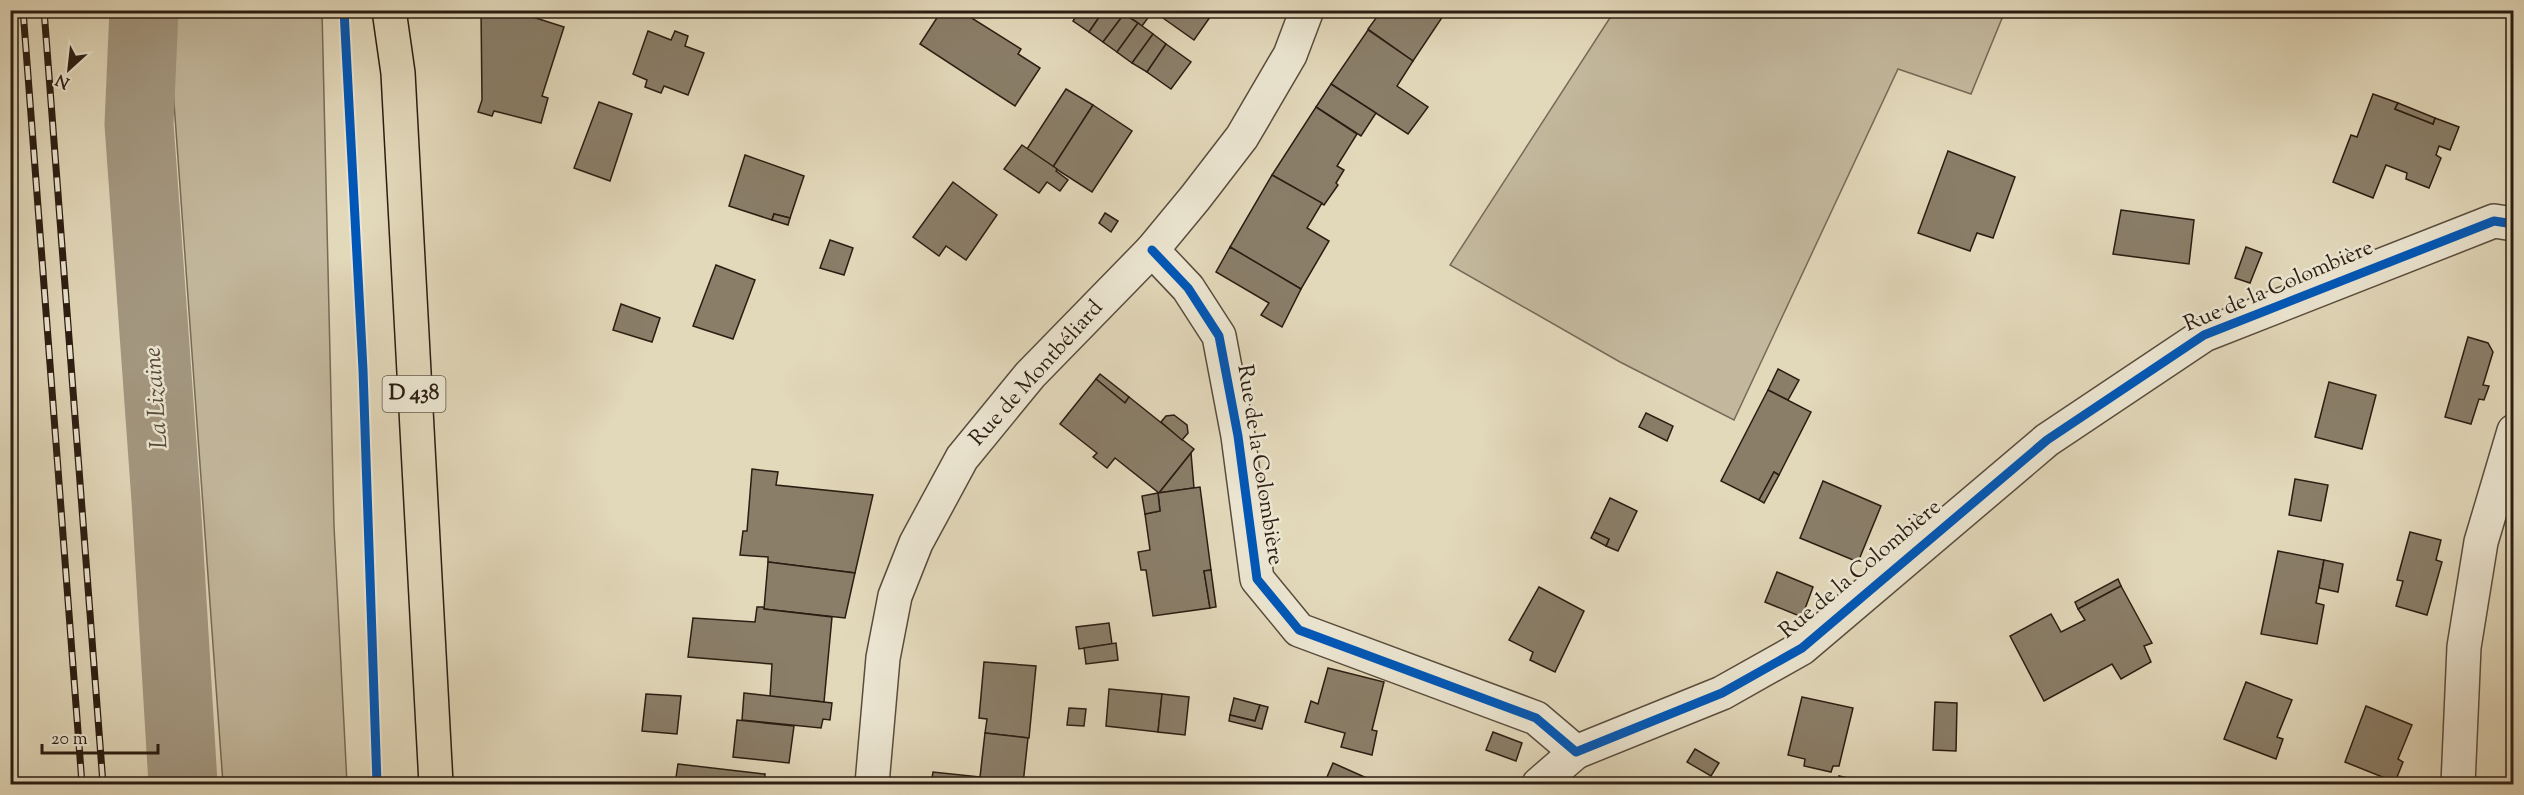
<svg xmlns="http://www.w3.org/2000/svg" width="2524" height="795" font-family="'Sorts Mill Goudy',serif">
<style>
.green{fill:#c3b89d;stroke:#776a58;stroke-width:1.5}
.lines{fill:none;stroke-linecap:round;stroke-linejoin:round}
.river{stroke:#a49881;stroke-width:69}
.building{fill:#8a7e69;stroke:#2b1d12;stroke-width:1.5}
.minor-casing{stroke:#594c3c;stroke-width:36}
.tertiary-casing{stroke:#594c3c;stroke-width:36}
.primary-casing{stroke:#2b1d12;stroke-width:36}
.minor{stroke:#ece6d2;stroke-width:33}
.tertiary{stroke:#ece6d2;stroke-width:33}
.primary{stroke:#e2d8ba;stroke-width:33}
.rail-casing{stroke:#2b1d12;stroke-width:7}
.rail{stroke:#ece6d2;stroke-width:4.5;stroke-dasharray:14;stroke-linecap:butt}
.cycleway-casing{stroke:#ece6d2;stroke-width:13}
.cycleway{stroke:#0057b8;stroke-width:9}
.labels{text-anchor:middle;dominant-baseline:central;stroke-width:5;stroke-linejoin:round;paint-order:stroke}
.shield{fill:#ece6d2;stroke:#65594c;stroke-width:1.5}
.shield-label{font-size:21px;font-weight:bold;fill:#2b1d12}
.street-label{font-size:22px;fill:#2b1d12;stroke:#ece6d2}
.water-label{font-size:24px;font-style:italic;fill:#554839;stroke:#ece6d2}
</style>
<rect width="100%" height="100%" fill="#e2d8ba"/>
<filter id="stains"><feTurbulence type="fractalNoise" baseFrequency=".00333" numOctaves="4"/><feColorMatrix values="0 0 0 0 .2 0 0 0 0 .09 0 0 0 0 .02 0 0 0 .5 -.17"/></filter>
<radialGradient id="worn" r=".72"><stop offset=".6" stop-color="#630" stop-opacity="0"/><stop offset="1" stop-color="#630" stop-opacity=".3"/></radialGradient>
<g class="green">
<path d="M1615,10L2005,11L1971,94L1898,69L1734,420L1620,362L1450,265Z"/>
<path d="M177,11H322L334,526L347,784H223L170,47Z"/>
</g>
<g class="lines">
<path class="river" d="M144,10L139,124L166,500L183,784"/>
</g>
<g class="building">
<path d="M481,10H511L564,27L542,96L548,98L541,123L494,111L492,116L478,112L482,100Z"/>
<path d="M942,10H959L1021,49L1018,54L1040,68L1015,106L920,44Z"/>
<path d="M1080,10H1104L1089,32L1073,21Z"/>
<path d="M1104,10H1120L1124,14L1103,42L1089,32Z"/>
<path d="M1120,10H1215L1194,40L1153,11L1142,26Z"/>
<path d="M1382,10H1447L1413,61L1368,29Z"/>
<path d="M1124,14L1138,23L1117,52L1103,42Z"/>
<path d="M1138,23L1153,34L1132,63L1117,52Z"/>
<path d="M1368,30L1413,61L1397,86L1428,107L1408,134L1331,84Z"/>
<path d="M648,31L671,40L675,31L688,36L685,46L704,53L688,95L664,86L661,93L645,87L647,80L633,74Z"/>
<path d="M1153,34L1166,44L1147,72L1132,63Z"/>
<path d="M1166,44L1191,62L1171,89L1147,72Z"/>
<path d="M1331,84L1376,113L1361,136L1316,107Z"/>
<path d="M1066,89L1093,105L1053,167L1027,149Z"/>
<path d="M2373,94L2398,103L2395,109L2433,124L2435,118L2459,127L2450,150L2439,146L2436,155L2441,158L2429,188L2406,179L2407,173L2386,165L2373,198L2333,182L2351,135L2357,137Z"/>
<path d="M599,102L632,114L610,181L574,168Z"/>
<path d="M2398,103L2435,118L2433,124L2395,109Z"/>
<path d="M1093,105L1132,131L1092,192L1053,167Z"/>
<path d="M1316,107L1357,134L1337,166L1344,170L1336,183L1338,185L1324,205L1272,175Z"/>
<path d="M1022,145L1057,169L1056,171L1068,180L1060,191L1047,182L1039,193L1004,169Z"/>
<path d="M1948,151L2015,177L1993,238L1977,233L1970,251L1918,233Z"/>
<path d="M745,155L804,176L790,218L774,214L772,220L729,206Z"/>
<path d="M1272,175L1322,203L1307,228L1329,241L1301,289L1230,247Z"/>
<path d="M953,182L997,215L966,260L946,246L939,256L913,237Z"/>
<path d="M2121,210L2194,220L2189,264L2113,254Z"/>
<path d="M1105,213L1118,221L1111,232L1099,223Z"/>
<path d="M774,214L790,218L788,225L772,220Z"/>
<path d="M830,240L853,248L844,275L820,268Z"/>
<path d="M1230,247L1301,289L1282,327L1261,315L1269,303L1216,272Z"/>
<path d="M2246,247L2262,253L2250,283L2235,278Z"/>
<path d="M716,265L755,280L733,339L693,326Z"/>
<path d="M621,304L660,318L652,342L613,330Z"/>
<path d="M2468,337L2488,343L2493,352L2483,385L2489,386L2484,400L2479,399L2471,424L2445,417Z"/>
<path d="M1778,369L1799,380L1788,400L1768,390Z"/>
<path d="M1100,374L1129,397L1125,403L1096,379Z"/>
<path d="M1096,379L1125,403L1129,397L1194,449L1159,493L1115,458L1107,468L1093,457L1097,453L1060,424Z"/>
<path d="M2329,382L2376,395L2362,449L2315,437Z"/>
<path d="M1768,390L1811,412L1779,475L1774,472L1759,500L1721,481Z"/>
<path d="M1646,413L1673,426L1667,441L1639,427Z"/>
<path d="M1174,415L1187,425L1188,433L1182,440L1161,422L1166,416Z"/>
<path d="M1191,453L1194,488L1159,493Z"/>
<path d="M752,469L778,472L776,485L873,495L855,573L768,562V557L740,555L743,531H747Z"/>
<path d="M1774,472L1779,475L1764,503L1759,500Z"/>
<path d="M2295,479L2328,485L2321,521L2289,515Z"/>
<path d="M1823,481L1881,506L1858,562L1800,538Z"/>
<path d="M1200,487L1211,570L1204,571L1210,608L1153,616L1146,570H1141L1138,552L1150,550L1145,514L1160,511L1158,493Z"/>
<path d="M1158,493L1160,511L1145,514L1142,496Z"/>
<path d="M1610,498L1637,511L1618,551L1606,546L1609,539L1594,532Z"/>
<path d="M1594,532L1609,539L1606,546L1591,538Z"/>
<path d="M2410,532L2441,540L2436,560L2442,562L2427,615L2396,606L2403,581L2397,580Z"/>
<path d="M2278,551L2324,560L2316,603L2324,605L2317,644L2261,634Z"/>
<path d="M2324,560L2343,564L2338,592L2319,588Z"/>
<path d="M768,562L855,573L845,618L764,609Z"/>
<path d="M1211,570L1216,607L1210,608L1204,571Z"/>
<path d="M1777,572L1813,587L1802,617L1765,602Z"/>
<path d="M2118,579L2121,586L2078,609L2075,602Z"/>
<path d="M2121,586L2152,643L2144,646L2151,662L2121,679L2112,664L2044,701L2010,636L2051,614L2061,632L2085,620L2078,609Z"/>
<path d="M1539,587L1584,611L1555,672L1530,660L1533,652L1509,640Z"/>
<path d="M757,607H763L764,609L832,617L824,702L770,697L772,664L688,657L693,618L755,622Z"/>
<path d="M1109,623L1112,644L1079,649L1076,627Z"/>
<path d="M1116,643L1118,660L1086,664L1084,648Z"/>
<path d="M984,662L1036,666L1029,738L985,733L987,719L979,718Z"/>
<path d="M1328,668L1384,682L1372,730L1377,731L1372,755L1341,747L1345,733L1305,722L1311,701L1318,704Z"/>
<path d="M2246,682L2292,700L2277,737L2283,739L2276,759L2224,739Z"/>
<path d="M1109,689L1162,694L1158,732L1106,726Z"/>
<path d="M744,693L832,703L830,720L823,719L821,728L742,720Z"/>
<path d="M646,694L681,696L677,734L642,731Z"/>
<path d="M1162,694L1189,697L1185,735L1158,732Z"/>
<path d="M1802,697L1853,708L1839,766H1833L1831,772L1804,766L1805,759L1788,755Z"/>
<path d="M1234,698L1260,705L1255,721L1230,715Z"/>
<path d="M1935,702L1957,703L1956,751L1933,750Z"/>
<path d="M1260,705L1268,707L1262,729L1229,721L1230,715L1255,721Z"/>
<path d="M2366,706L2412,725L2398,759L2403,762L2395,782L2345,762Z"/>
<path d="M1069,708L1086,709L1084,726L1067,725Z"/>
<path d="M737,720L794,726L789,763L733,757Z"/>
<path d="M1493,732L1522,743L1516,761L1486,750Z"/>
<path d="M985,733L1028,738L1023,784H931L933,772L980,777Z"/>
<path d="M1695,749L1719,763L1711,776L1687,762Z"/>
<path d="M1333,763L1378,783L1377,784H1324Z"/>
<path d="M678,764L765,774L764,784H675Z"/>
<path d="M1839,776L1863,781V784H1837Z"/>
</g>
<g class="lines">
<defs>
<g id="minor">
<path d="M1152,250L1188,288L1219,336L1238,436L1257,579L1299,630L1536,718L1576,752L1722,693L1802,648L2047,440L2204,335L2494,221L2514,224"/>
<path d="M1539,784L1576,752"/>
<path d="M2458,784L2464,647L2481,542L2514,431"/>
</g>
<path id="tertiary" d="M872,784L883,658L895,596L916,543L962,458L1030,375L1152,250L1195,198L1242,137L1290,55L1307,10"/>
<path id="primary" d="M389,10L398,73L436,784"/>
</defs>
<use href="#minor" class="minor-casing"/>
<use href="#tertiary" class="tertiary-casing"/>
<use href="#primary" class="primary-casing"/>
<use href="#minor" class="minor"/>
<use href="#tertiary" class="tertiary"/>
<use href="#primary" class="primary"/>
<defs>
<g id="rail">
<path d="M23,10L82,784"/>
<path d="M44,10L103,784"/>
</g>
</defs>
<use href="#rail" class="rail-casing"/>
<use href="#rail" class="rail"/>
<defs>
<g id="cycleway">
<path d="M344,10L363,370L377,784"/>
<path d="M1152,250L1188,288L1219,336L1238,436L1257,579L1299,630L1536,718L1576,752L1722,693L1802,648L2047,440L2204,335L2494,221L2514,224"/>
</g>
</defs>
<use href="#cycleway" class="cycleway-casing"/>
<use href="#cycleway" class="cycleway"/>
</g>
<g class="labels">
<rect class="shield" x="382.5" y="376" width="63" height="36" rx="4.5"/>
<g class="shield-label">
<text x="414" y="394">D 438</text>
</g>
<g class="street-label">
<text transform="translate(2279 287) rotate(-23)">Rue de la Colombière</text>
<text transform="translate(1037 374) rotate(-48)">Rue de Montbéliard</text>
<text transform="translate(1259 465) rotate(81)">Rue de la Colombière</text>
<text transform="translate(1861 570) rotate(-40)">Rue de la Colombière</text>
</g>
<g class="water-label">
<text transform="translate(157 398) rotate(-94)">La Lizaine</text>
</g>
</g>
<rect width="2524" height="795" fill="none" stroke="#e2d8ba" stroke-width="36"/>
<rect x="12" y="12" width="2500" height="771" fill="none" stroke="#2b1d12" stroke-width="3"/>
<rect x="18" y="18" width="2488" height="759" fill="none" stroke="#2b1d12" stroke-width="1.5"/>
<g transform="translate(69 69) rotate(207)" stroke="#ece6d2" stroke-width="4.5" paint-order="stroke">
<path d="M0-4.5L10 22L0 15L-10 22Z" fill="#2b1d12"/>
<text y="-9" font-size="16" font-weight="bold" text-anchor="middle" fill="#2b1d12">N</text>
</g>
<path d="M42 744v9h116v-9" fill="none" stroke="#2b1d12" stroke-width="3"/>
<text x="51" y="744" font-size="18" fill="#2b1d12" stroke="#ece6d2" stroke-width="4.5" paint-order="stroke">20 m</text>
<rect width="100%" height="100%" filter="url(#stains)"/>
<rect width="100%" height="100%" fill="url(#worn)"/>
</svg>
